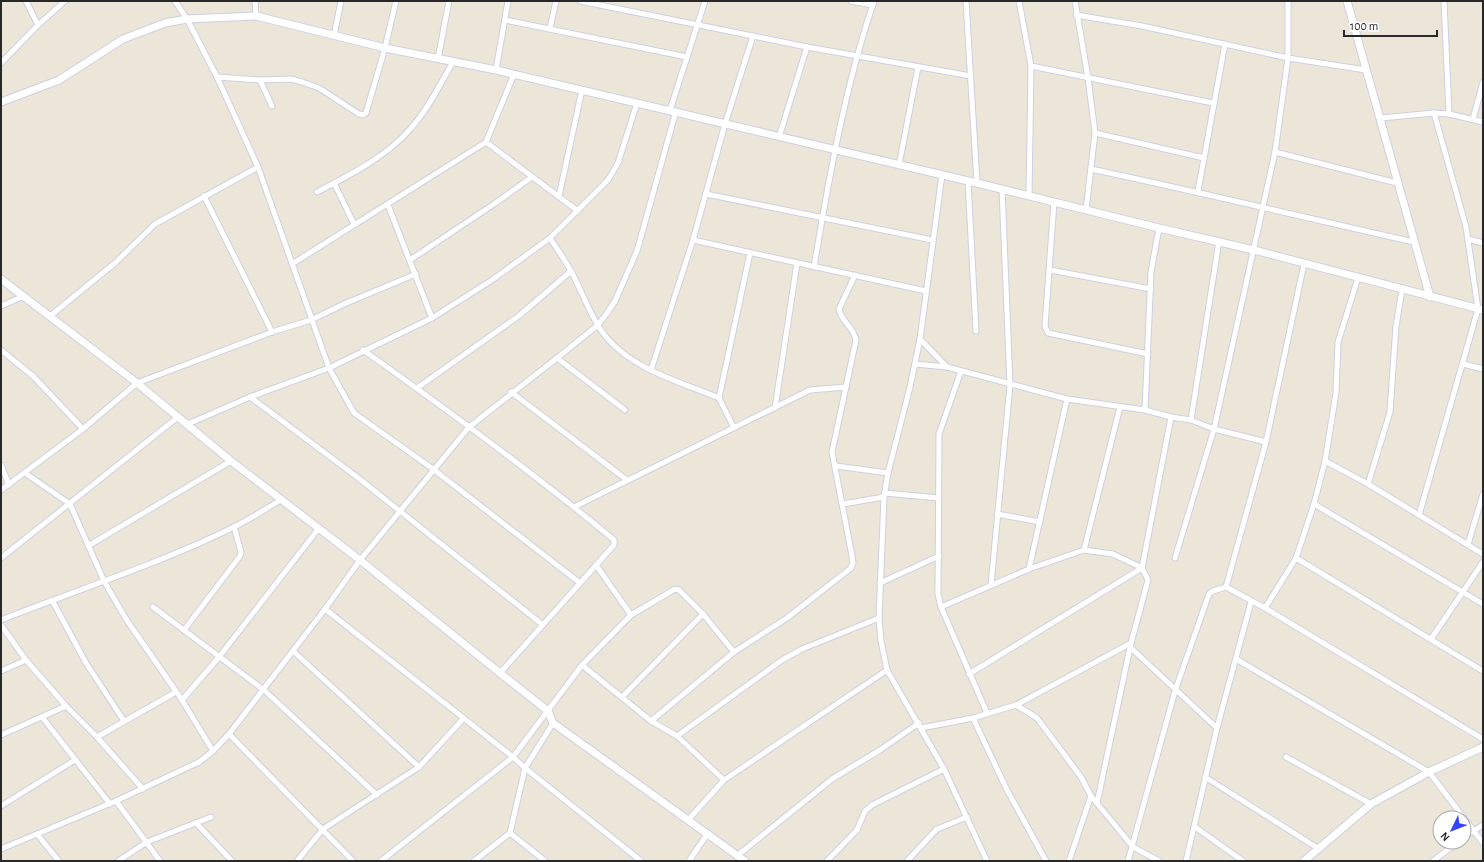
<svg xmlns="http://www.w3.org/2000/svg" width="1484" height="862" font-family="'Alegreya Sans',sans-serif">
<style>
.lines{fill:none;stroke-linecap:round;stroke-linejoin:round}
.street-casing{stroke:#ced0e2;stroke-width:7}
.secondary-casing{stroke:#ced0e2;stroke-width:9}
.street{stroke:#fff;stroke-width:5}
.secondary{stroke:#fff;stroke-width:7}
</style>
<rect width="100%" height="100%" fill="#ece6d9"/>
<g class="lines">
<defs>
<g id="street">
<path d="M26,1L38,25"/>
<path d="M175,1L187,19L217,77L258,167L329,368L354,413L433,469L580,583"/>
<path d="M255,1L256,16"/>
<path d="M580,1L807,47L971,76"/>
<path d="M851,1L873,5"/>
<path d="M966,1L977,183"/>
<path d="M1019,1L1031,66L1029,196"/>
<path d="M1075,1L1088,78L1095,133L1086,210"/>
<path d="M1076,15L1142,26L1288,58L1366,70"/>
<path d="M505,20L687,57"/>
<path d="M550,28L556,1"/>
<path d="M334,36L341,1"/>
<path d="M438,59L449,1"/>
<path d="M1,63L38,25L65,1"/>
<path d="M1031,66L1213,103"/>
<path d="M496,70L508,1"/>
<path d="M217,77L260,80L291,79L302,82L319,88L359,114L363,115L366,113L385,48L396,1"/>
<path d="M260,80L272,106"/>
<path d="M670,110L705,1"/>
<path d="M1449,114L1483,122"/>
<path d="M1381,118L1434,113"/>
<path d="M1473,119L1483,82"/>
<path d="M1095,133L1204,158"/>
<path d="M779,137L807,47"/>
<path d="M486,142L578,211"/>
<path d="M1275,152L1397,183"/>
<path d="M899,165L918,67"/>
<path d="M1091,169C1199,192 1307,218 1414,242"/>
<path d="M942,175L920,339L910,387L888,473L884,497L879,618L881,641L887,670L944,769L987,861"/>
<path d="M968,181L976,331"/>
<path d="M334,183L354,224"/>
<path d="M1198,191L1225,44"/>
<path d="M317,192C350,175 388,156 412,127C429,108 440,84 453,62"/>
<path d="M706,194L932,240"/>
<path d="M204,196L272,332"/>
<path d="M559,196L582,90"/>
<path d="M1054,202L1045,326L1048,333L1148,354"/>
<path d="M388,205L432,318"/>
<path d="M550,238C557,249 565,260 571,271C583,293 591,319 607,338C634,370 681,382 719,398"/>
<path d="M1468,239L1483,243"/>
<path d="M693,240L926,291"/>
<path d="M410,260L494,204L532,177"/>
<path d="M292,264L486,142L514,74"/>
<path d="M814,267C829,177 845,87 874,1"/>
<path d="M1050,270L1151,289"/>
<path d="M1,306L24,296"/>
<path d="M50,316L115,263L155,224L258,167"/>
<path d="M920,339L947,367"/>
<path d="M1,350L33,376L83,429"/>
<path d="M363,350C449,411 534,473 614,540V545L500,673"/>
<path d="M557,358L625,410"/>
<path d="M915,364L947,367L1067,399L1145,410L1171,417L1191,420L1214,429L1266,442"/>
<path d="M1463,364L1483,369"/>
<path d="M651,370L693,240L725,124L753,36"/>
<path d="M961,371L939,434L938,594L941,607L987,713"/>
<path d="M417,388L520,315L571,271"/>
<path d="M511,392L627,480"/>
<path d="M250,397L357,477L543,625"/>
<path d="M775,408L797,263"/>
<path d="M1145,410L1151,272L1159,228"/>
<path d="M1191,420L1219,241"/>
<path d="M188,424L250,397L329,368L432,318L492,280L550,238L608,180L618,163L637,103"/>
<path d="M734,428L719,398L750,253"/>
<path d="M1325,461L1368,484L1483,554"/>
<path d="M1,465L9,485"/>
<path d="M836,466L888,473"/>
<path d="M25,473L70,504L104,581L126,619L182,700L213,751"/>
<path d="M1368,484L1390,412L1396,326L1402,290"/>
<path d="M1,490L83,429L137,383L272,332L311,320L344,304L416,274"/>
<path d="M885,493L939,498"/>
<path d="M843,504L884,497"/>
<path d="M1314,504L1483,604"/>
<path d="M574,507L810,390L846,387"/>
<path d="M997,514L1040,522"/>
<path d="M1419,515L1478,309L1466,227L1434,113L1449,114L1444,1"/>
<path d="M1468,544L1483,494"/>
<path d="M88,546L231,461"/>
<path d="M1084,550L1120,407"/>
<path d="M1,558L178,417"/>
<path d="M1175,558L1214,429L1275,152L1288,58V1"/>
<path d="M1296,558L1483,671"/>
<path d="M596,565L631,615"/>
<path d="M1029,569L1067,399"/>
<path d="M880,583L939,556"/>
<path d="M991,585L1010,385L1002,189"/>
<path d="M1226,587L1266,442L1304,264"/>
<path d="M52,600L86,663L124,721"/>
<path d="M153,607L264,690L377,795"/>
<path d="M941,607L1029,569L1084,550L1113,554L1142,568"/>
<path d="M1265,608L1296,558L1314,504L1325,461L1336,393L1338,342L1358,278"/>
<path d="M325,609L513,757L525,768L641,861"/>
<path d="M1,620C79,589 159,564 234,527C250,519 266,509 282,499"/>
<path d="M1,625L26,660L66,706L97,737L143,789"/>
<path d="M184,630L240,556L241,552L234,527"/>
<path d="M1431,639L1483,562"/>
<path d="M1131,648L1217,728"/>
<path d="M293,651L419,767"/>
<path d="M1236,659L1429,772L1483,843"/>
<path d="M582,665L651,721L677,736L724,780"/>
<path d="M1,671L26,660"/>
<path d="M969,674L1142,568"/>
<path d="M622,697L703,614"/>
<path d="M182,700L219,657L319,528"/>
<path d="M1016,705L1037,718L1081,777L1091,796L1133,847L1159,861"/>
<path d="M42,717L110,804"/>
<path d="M973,718L1006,788L1046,861"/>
<path d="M651,721L734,652L787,618L851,568L853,563L852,556L832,452L856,340C854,328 841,321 839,309L855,275"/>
<path d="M921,728L973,718L1016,705L1131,643"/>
<path d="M229,734L353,861"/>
<path d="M1,735L66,706"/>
<path d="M677,736L782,660L802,649L879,618"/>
<path d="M97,737L176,692"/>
<path d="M1286,757L1371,804"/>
<path d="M1205,777L1319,849"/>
<path d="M116,801L160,861"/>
<path d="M1097,803L1131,643L1148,580L1142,568L1171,417"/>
<path d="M1,806L75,760"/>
<path d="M689,819L724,780L887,670"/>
<path d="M196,823L232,861"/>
<path d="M1195,827L1243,861"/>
<path d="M510,833L545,861"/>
<path d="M37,834L59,861"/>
<path d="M1464,837L1483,825"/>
<path d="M1,849L116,801L199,762L213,751L229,734L325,609L360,560L469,427L557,358L598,325L607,313L615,301L637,251L676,111"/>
<path d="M738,855L832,779L880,750L919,723"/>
<path d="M118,861L147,842L211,817"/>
<path d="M297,861L323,829L419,767L463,719"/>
<path d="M381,861L513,757L582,665L631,615L675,589L679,590L703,614L734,652"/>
<path d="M474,861L510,833L525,768L553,723"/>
<path d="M689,861L708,833"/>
<path d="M827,861L857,830L865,811L872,805L944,769"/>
<path d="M907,861L937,829L967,817"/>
<path d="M1069,861L1091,796"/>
<path d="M1128,861L1175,691L1209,594L1213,591L1226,587L1265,608L1483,739"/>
<path d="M1186,861L1217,728L1251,602"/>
<path d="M1433,861L1458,842"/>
</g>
<g id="secondary">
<path d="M1347,1L1430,297"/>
<path d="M1,102L59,80L123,39L165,23L187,19L256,16L385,48L496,70L977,183L1159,228L1254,250L1483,310"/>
<path d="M1,279L137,383L231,461L360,560L500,673L548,711L553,723L745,861"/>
<path d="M1304,861L1371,804L1429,772L1483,747"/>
</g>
</defs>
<use href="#street" class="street-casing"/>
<use href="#secondary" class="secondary-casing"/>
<use href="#street" class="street"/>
<use href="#secondary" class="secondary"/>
</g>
<rect width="1484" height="862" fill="none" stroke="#282828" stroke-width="4"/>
<g transform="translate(1452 830) rotate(227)"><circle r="19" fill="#ffffff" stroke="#a9a9a9"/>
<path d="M0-3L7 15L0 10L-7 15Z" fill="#3343ff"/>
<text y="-6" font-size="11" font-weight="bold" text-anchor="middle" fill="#282828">N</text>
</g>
<path d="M1344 30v6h93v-6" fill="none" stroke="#282828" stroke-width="2"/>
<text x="1350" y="30" font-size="12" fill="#282828" stroke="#ffffff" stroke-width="3" paint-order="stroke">100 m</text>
</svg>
